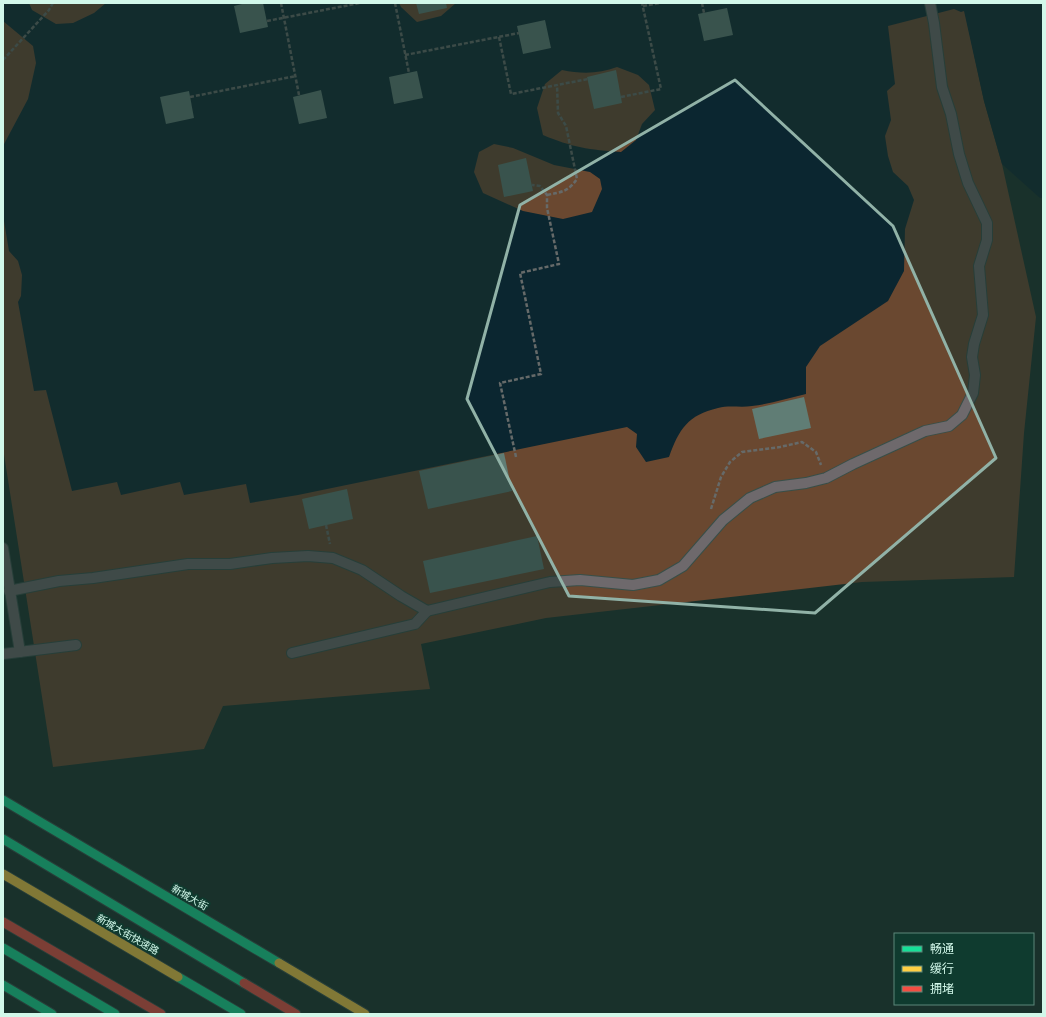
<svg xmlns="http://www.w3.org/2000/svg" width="1046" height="1017" font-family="'Noto Sans','Noto Sans SC',sans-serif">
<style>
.green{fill:#6a4830}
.water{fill:#0b2630;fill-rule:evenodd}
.building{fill:#607d75}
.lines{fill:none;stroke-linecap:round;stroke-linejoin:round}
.lane-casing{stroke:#384f49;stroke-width:12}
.fast-casing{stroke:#384f49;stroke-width:11}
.slow-casing{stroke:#384f49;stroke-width:11}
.jam-casing{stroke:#384f49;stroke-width:11}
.path{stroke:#666a69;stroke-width:2.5;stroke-dasharray:4 2;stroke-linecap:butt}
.lane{stroke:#6e696c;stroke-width:10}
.fast{stroke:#16e098;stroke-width:9}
.slow{stroke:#ffcf43;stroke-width:9}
.jam{stroke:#f24e42;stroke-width:9}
.marked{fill:none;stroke:#91b2a7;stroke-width:3;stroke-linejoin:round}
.labels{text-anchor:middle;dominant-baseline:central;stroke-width:4;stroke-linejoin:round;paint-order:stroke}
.street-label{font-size:10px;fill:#d2f8ea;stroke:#0f3b2f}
</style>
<rect width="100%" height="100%" fill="#19312b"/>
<path class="green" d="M3,3H963L984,101L1002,164L1036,317L1024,433L1014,577L862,582L546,618L421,644L430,689L223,706L204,749L53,767L3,448Z"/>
<path class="water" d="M3,3H29L32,10L56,24L73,23L94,13L106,3H399L401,7L417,22L441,16L456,3H1043V198H1040L1002,164L984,101L964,11L961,12L954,9L888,26L895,84L887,91L891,120L885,136L888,156L893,172L908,186L914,200L905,229L904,271L888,301L820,346L806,367V394C788,398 770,404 752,406C741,408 729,405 718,408C688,415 679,429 669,457L646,462L636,447L637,434L627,427L298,495L250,503L246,484L184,495L180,482L121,495L117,482L72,491L46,390L34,391L18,302L21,296L22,275L18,261L9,251L3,215V146L28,99L36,63L33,46L3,21ZM617,67L638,75L649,85L655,110L642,124L636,140L621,152C590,150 571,147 543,135L537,108L545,84L562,70C581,74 599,74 617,67ZM494,144L513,148L554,165L590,172L600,179L602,189L592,212L563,219L523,211L483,193L474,172L479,152Z"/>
<g class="building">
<path d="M246,3H263L268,27L240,33L234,6Z"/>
<path d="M416,3H446L447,8L419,14Z"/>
<path d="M727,8L733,35L704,41L698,14Z"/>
<path d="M545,20L551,48L523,54L517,26Z"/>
<path d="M616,70L622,103L594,109L587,77Z"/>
<path d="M417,71L423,98L394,104L389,77Z"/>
<path d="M321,90L327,118L299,124L293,97Z"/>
<path d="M189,91L194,118L166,124L160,97Z"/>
<path d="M526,158L533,191L504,197L498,165Z"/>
<path d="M804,397L811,428L759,439L752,409Z"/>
<path d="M504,453L512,491L428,509L419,471Z"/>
<path d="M347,489L353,519L309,529L302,499Z"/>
<path d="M537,536L544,569L430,593L423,561Z"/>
</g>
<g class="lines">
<defs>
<g id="lane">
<path d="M3,548L20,652"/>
<path d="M9,591L59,581L93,578L188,564H230L272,558L308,556L333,558L362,570L401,596L427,611L550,582L580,580L633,585L659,580L683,566L723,520L750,498L775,487L806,483L826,478L853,464L925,431L949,426L962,415L973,393L975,375L972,357L974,344L983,315L979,266L987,240V223L968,183L959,154L951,114L942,87L934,23L930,3"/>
<path d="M292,653L415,624L427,611"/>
<path d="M3,654L76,645"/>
</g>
<g id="fast">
<path d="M3,800L279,963"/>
<path d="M3,839L244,983"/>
<path d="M3,948L115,1014"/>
<path d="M178,977L241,1014"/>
<path d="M3,985L52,1014"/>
</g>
<g id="slow">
<path d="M3,874L178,977"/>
<path d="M279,963L365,1014"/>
</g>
<g id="jam">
<path d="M3,922L161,1014"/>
<path d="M244,983L296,1014"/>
</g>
</defs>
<use href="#lane" class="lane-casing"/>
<use href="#fast" class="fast-casing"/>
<use href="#slow" class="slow-casing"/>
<use href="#jam" class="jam-casing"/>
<g class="path">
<path d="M281,3L299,95"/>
<path d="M395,3L409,73"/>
<path d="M702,3L704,13"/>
<path d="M643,6L660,3"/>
<path d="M267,21L360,3"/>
<path d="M499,37L511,94L588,79"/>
<path d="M405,55L519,33"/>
<path d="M3,60L49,10L53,3"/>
<path d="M190,97L296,76"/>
<path d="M621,97L661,89L642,3"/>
<path d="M547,195C561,192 568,192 577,179L566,126L558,113L557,85"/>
<path d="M516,457L500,383L541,374L520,273L559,264L547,208V195L540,186L532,185"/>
<path d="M711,509L721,477L730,462L742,452L780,447L802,442L816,452L821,465"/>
<path d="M326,525L330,544"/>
</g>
<use href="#lane" class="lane"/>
<use href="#fast" class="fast"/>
<use href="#slow" class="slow"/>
<use href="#jam" class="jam"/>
</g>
<path d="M0 0H1046V1017H0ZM735,80L893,226L996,458L815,613L569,596L467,399L520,205Z" fill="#19312b" fill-opacity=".55" fill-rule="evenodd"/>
<path class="marked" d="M735,80L893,226L996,458L815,613L569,596L467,399L520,205Z"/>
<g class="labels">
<g class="street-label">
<text transform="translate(190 897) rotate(30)">新城大街</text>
<text transform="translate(128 934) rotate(30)">新城大街快速路</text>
</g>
</g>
<rect width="1046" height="1017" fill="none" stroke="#d2f8ea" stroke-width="8"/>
<rect x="894" y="933" width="140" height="72" fill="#0f3b2f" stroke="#5d877a"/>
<rect x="902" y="946" width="20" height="6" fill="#16e098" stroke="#5d877a"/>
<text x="930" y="953" font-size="12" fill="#d2f8ea">畅通</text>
<rect x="902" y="966" width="20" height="6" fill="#ffcf43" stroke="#5d877a"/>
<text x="930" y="973" font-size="12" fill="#d2f8ea">缓行</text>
<rect x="902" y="986" width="20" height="6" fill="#f24e42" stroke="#5d877a"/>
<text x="930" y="993" font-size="12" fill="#d2f8ea">拥堵</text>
</svg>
